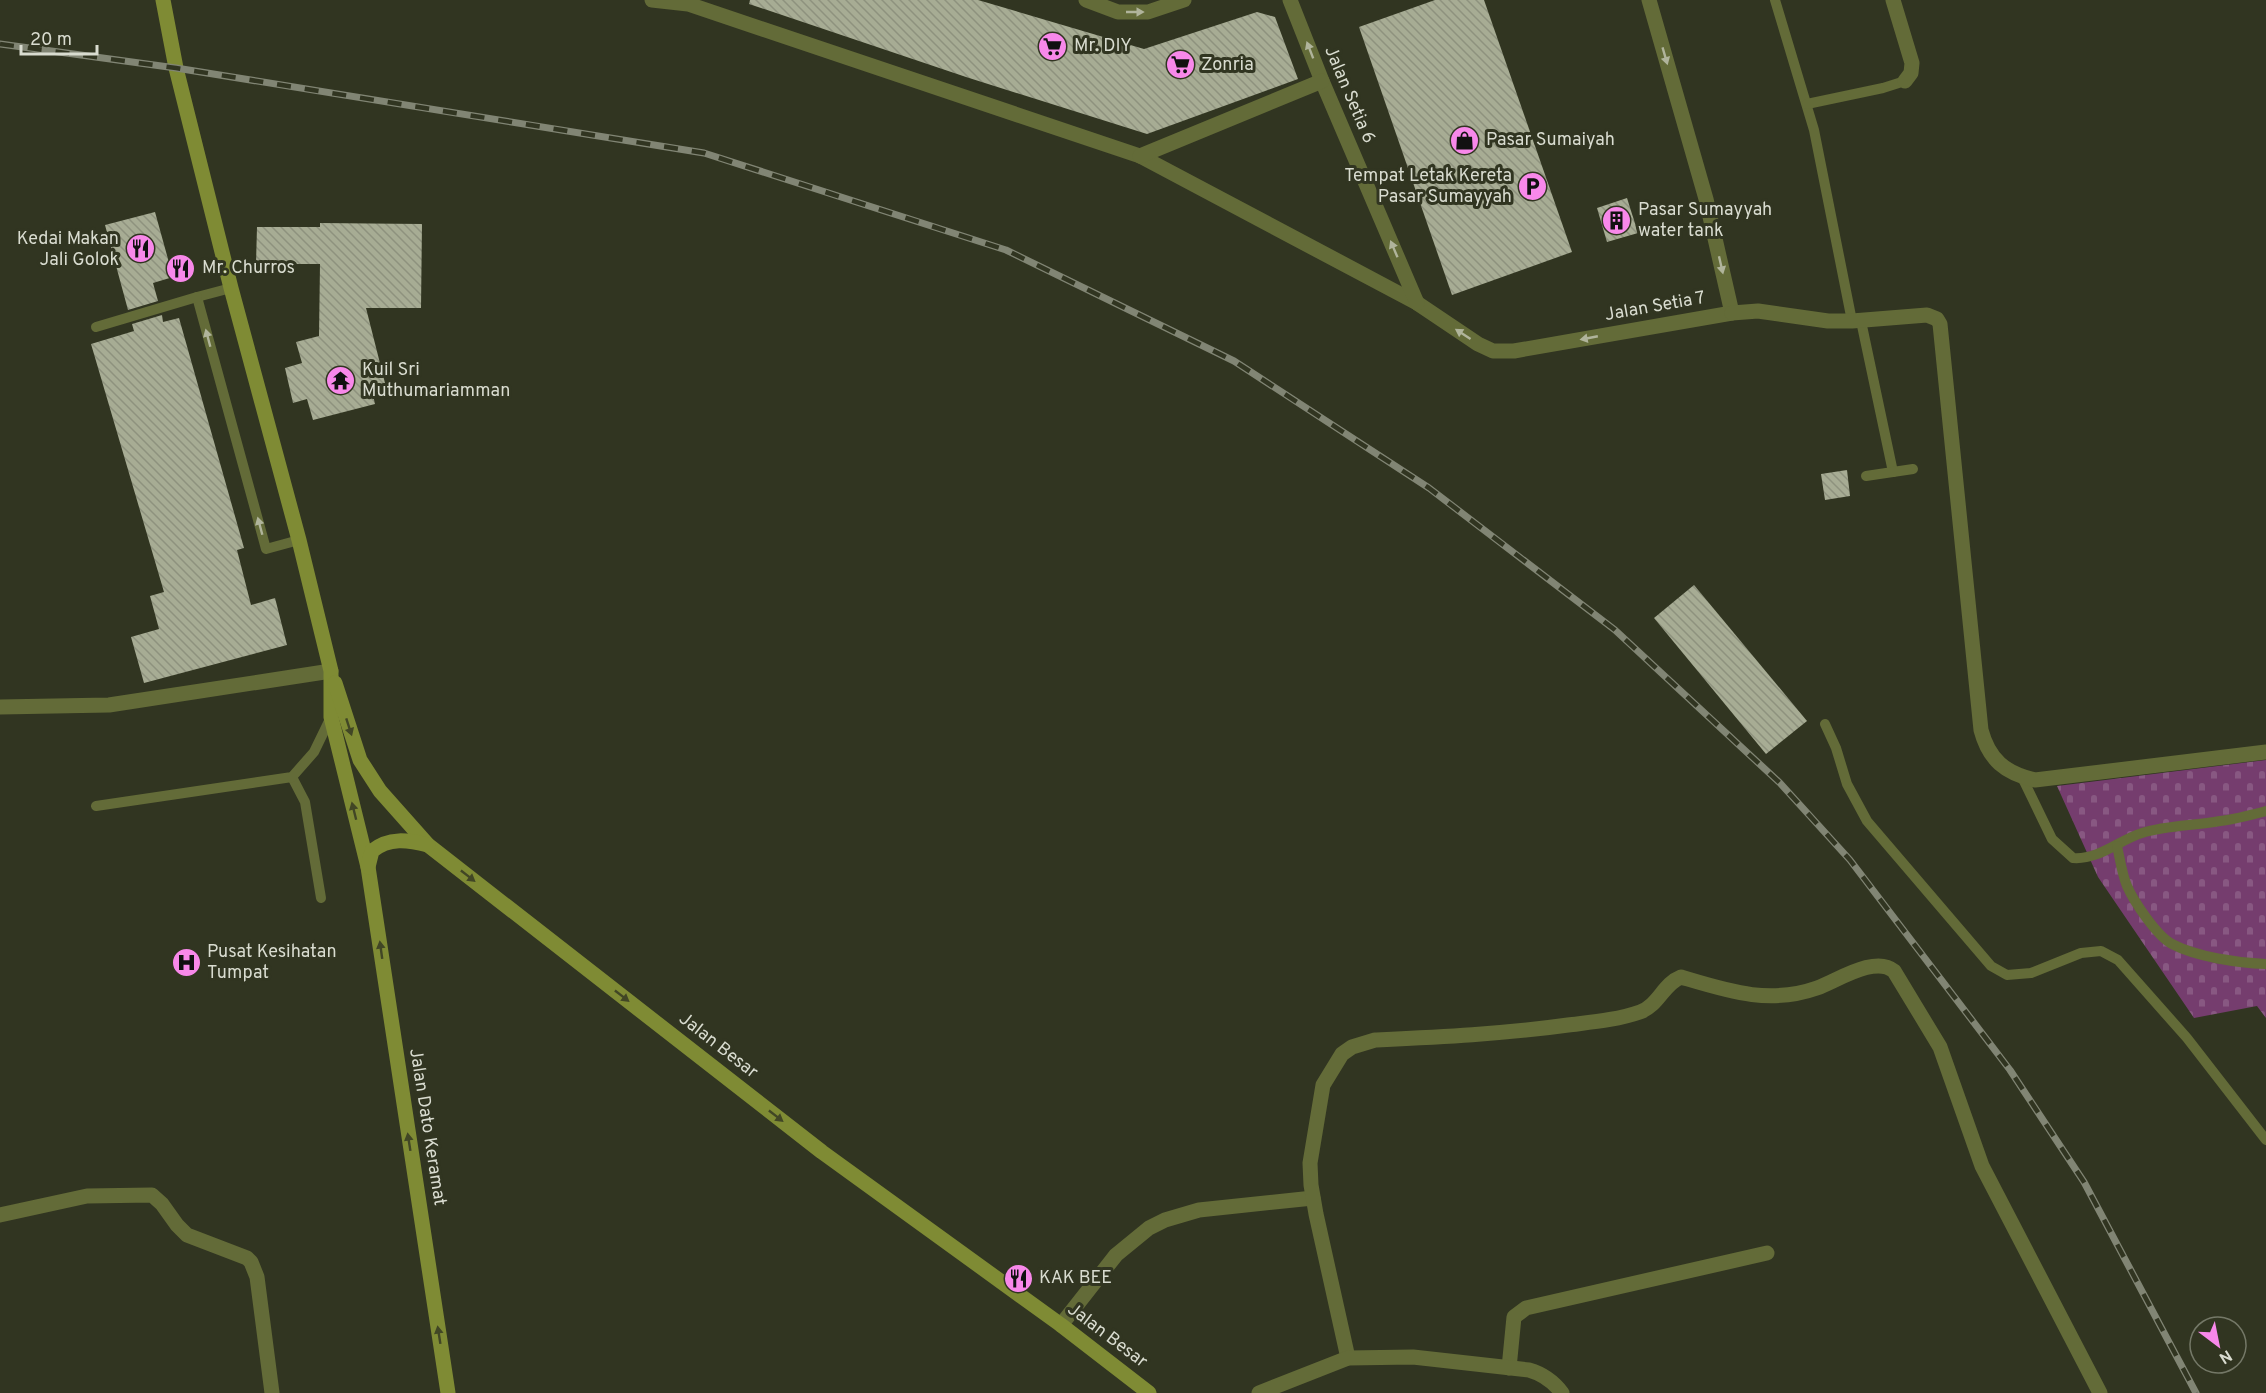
<svg xmlns="http://www.w3.org/2000/svg" width="2266" height="1393" font-family="Overpass,sans-serif">
<style>
.cemetery{fill:url(#cemetery-stones)}
.building{fill:url(#building-back-hatch)}
.lines{fill:none;stroke-linecap:round;stroke-linejoin:round}
.lane{stroke:#636b38;stroke-width:10}
.street{stroke:#636b38;stroke-width:15}
.secondary{stroke:#7f8b34;stroke-width:15}
.rail-casing{stroke:#818574;stroke-width:7}
.rail{stroke:#313521;stroke-width:4.5;stroke-dasharray:14;stroke-linecap:butt}
.oneway{fill:#b0b49b}
.oneway2{fill:#414625}
.labels{text-anchor:middle;dominant-baseline:central;stroke-width:6;stroke-linejoin:round;paint-order:stroke}
.poi-label{font-size:18px;fill:#d9dcd0;stroke:#313521;text-anchor:start}
.street-label{font-size:18px;fill:#d9dcd0;stroke:#313521}
</style>
<defs>
<pattern id="cemetery-stones" width="16" height="16" patternUnits="userSpaceOnUse" patternTransform="scale(1.5)"><rect width="16" height="16" fill="#753d6e"/><path d="M2 7V4a2 2 0 0 1 4 0v3zM10 15v-3a2 2 0 0 1 4 0v3z" fill="#885882"/></pattern>
<pattern id="building-back-hatch" width="6" height="6" patternUnits="userSpaceOnUse" patternTransform="scale(1.5)"><rect width="6" height="6" fill="#a7ac94"/><path d="M-1 5l2 2M0 0l6 6M5-1l2 2" fill="none" stroke="#8e927e"/></pattern>
</defs>
<rect width="100%" height="100%" fill="#313521"/>
<path class="cemetery" d="M2266,760V1018L2257,1006L2194,1018L2098,877L2057,786Z"/>
<g class="building">
<path d="M750,0H978L1144,49L1257,12L1275,17L1298,79L1147,134L966,77L749,4Z"/>
<path d="M1435,0H1484L1572,252L1452,295L1359,27Z"/>
<path d="M1627,198L1638,233L1607,242L1597,208Z"/>
<path d="M155,212L173,277L153,283L158,301L128,310L105,225Z"/>
<path d="M320,223L422,224L421,308H366L386,387L372,391L375,404L313,420L307,399L293,403L285,368L302,363L296,342L319,336L320,264H256L257,227H320Z"/>
<path d="M162,315L163,322L179,318L244,548L237,550L251,605L275,598L287,645L144,683L131,637L159,629L150,596L164,592L91,344L134,331L132,324Z"/>
<path d="M1847,470L1850,496L1825,500L1821,474Z"/>
<path d="M1694,585L1807,721L1766,754L1654,618Z"/>
</g>
<g class="lines">
<g class="lane">
<path d="M1775,0L1814,130L1852,321"/>
<path d="M1807,104L1883,88L1905,81"/>
<path d="M231,288L197,297L266,549L299,540"/>
<path d="M1861,321L1893,472"/>
<path d="M96,327L197,297"/>
<path d="M1866,476L1913,469"/>
<path d="M1825,724L1836,748L1847,784L1867,821L1991,966L2007,975L2031,973L2081,953L2101,951L2118,960L2187,1038L2266,1140"/>
<path d="M292,777L305,802L321,898"/>
<path d="M2022,777L2052,839L2073,858C2099,860 2119,840 2142,833C2168,825 2194,826 2220,821C2236,819 2251,815 2266,811"/>
<path d="M96,806L292,777L314,752L331,717"/>
<path d="M2117,846C2120,859 2122,874 2127,886C2134,902 2157,936 2172,944C2197,957 2238,963 2266,964"/>
</g>
<g class="street">
<path d="M652,0L688,4L1140,156L1417,303L1478,344L1493,351H1514L1732,313L1706,199L1649,0"/>
<path d="M1086,0L1118,12H1148L1184,0"/>
<path d="M1290,0L1322,81L1417,303"/>
<path d="M1893,0L1912,63L1911,73L1905,81"/>
<path d="M1140,156L1322,81"/>
<path d="M1732,313L1758,311L1828,321H1852L1927,315L1937,319L1940,324L1981,730C1989,760 2005,773 2035,780L2266,752"/>
<path d="M0,707L109,705L331,671"/>
<path d="M0,1215L87,1196L152,1195L162,1204L177,1225L187,1235L247,1258L251,1262L257,1277L272,1393"/>
<path d="M1061,1325L1116,1255L1149,1228L1165,1220L1199,1210L1313,1198"/>
<path d="M1348,1358L1316,1214L1311,1185L1310,1163L1323,1085L1342,1054L1352,1047L1375,1040C1439,1037 1504,1034 1568,1025C1592,1022 1617,1020 1640,1012C1659,1005 1663,984 1681,977C1728,991 1769,1005 1817,988C1837,981 1875,955 1894,971L1940,1047L1982,1166L2100,1393"/>
<path d="M1509,1368L1514,1317L1526,1308L1767,1253"/>
<path d="M1259,1393L1348,1358L1413,1357L1529,1370C1543,1374 1553,1381 1562,1393"/>
</g>
<g class="secondary">
<path d="M163,0L176,68L231,288L299,540L331,671V717L368,867L448,1393"/>
<path d="M335,683L360,760L380,791L428,845L822,1152L1061,1325L1149,1393"/>
<path d="M368,867L372,851C389,837 408,840 428,845"/>
</g>
<defs>
<path id="rail" d="M0,44L176,68L704,153L1006,250L1234,361L1429,488L1615,630L1780,783L1850,860L2010,1070L2084,1182L2196,1393"/>
</defs>
<use href="#rail" class="rail-casing"/>
<use href="#rail" class="rail"/>
</g>
<defs><path id="oneway-solid" d="M-6-.8H1V-3.2L6.5 0L1 3.2V.8H-6Z" transform="scale(1.5)"/></defs>
<g class="oneway">
<use href="#oneway-solid" transform="translate(1135 12)"/>
<use href="#oneway-solid" transform="translate(1310 50) rotate(-111)"/>
<use href="#oneway-solid" transform="translate(1665 56) rotate(74)"/>
<use href="#oneway-solid" transform="translate(1394 249) rotate(-113)"/>
<use href="#oneway-solid" transform="translate(1721 265) rotate(77)"/>
<use href="#oneway-solid" transform="translate(1463 334) rotate(-147)"/>
<use href="#oneway-solid" transform="translate(208 338) rotate(-105)"/>
<use href="#oneway-solid" transform="translate(1589 338) rotate(169)"/>
<use href="#oneway-solid" transform="translate(260 526) rotate(-105)"/>
</g>
<g class="oneway2">
<use href="#oneway-solid" transform="translate(349 727) rotate(72)"/>
<use href="#oneway-solid" transform="translate(354 811) rotate(-104)"/>
<use href="#oneway-solid" transform="translate(468 876) rotate(38)"/>
<use href="#oneway-solid" transform="translate(381 950) rotate(-98)"/>
<use href="#oneway-solid" transform="translate(622 996) rotate(38)"/>
<use href="#oneway-solid" transform="translate(776 1116) rotate(38)"/>
<use href="#oneway-solid" transform="translate(409 1142) rotate(-99)"/>
<use href="#oneway-solid" transform="translate(439 1335) rotate(-99)"/>
</g>
<defs>
<symbol id="supermarket-disc" viewBox="-11 -11 22 22"><circle r="9.5" fill="#f888ea" stroke="#313521"/><path d="M-6-5.5h2.5l.6 2H6L4.5 2H-2.5L-4.4-4H-6ZM-1.5 3.2a1.3 1.3 0 1 0 .1 0ZM3 3.2a1.3 1.3 0 1 0 .1 0Z" fill="#111"/></symbol>
<symbol id="shop-disc" viewBox="-11 -11 22 22"><circle r="9.5" fill="#f888ea" stroke="#313521"/><path d="M-5-2.5h2.3a2.7 3.5 0 0 1 5.4 0H5L5.5 6h-11ZM-1.5-2.5h3a1.5 2.3 0 0 0-3 0Z" fill="#111"/></symbol>
<symbol id="parking-disc" viewBox="-11 -11 22 22"><circle r="9.5" fill="#f888ea" stroke="#313521"/><path d="M-3.5-5.5H1a3.5 3.5 0 0 1 0 7H-1V5.5H-3.5ZM-1-3.4V-.6H.8a1.4 1.4 0 0 0 0-2.8Z" fill="#111"/></symbol>
<symbol id="building-disc" viewBox="-11 -11 22 22"><circle r="9.5" fill="#f888ea" stroke="#313521"/><path d="M-4-6H4V6H1V3H-1V6H-4ZM-2.5-4.3h1.7v1.8h-1.7ZM.8-4.3h1.7v1.8H.8ZM-2.5-1h1.7V.8h-1.7ZM.8-1h1.7V.8H.8Z" fill="#111"/></symbol>
<symbol id="restaurant-disc" viewBox="-11 -11 22 22"><circle r="9.5" fill="#f888ea" stroke="#313521"/><path d="M-5-6h1v4h1v-4h1v4h1v-4h1v5L-1.5 .5V6h-2V.5L-5-1ZM5-6V6H3V1.5H1.5Q1.5-4 5-6Z" fill="#111"/></symbol>
<symbol id="temple-disc" viewBox="-11 -11 22 22"><circle r="9.5" fill="#f888ea" stroke="#313521"/><path d="M0-6L5-2H3V0L6.5 2.5H4V6H1.5V3h-3V6H-4V2.5H-6.5L-3 0V-2H-5Z" fill="#111"/></symbol>
<symbol id="hospital-disc" viewBox="-11 -11 22 22"><circle r="9.5" fill="#f888ea" stroke="#313521"/><path d="M-5-5h3v3.5h4V-5h3V5h-3V1.5h-4V5h-3Z" fill="#111"/></symbol>
</defs>
<g fill-rule="evenodd">
<use href="#supermarket-disc" x="1036" y="30" width="33" height="33"/>
<use href="#supermarket-disc" x="1164" y="48" width="33" height="33"/>
<use href="#shop-disc" x="1448" y="124" width="33" height="33"/>
<use href="#parking-disc" x="1516" y="170" width="33" height="33"/>
<use href="#building-disc" x="1600" y="204" width="33" height="33"/>
<use href="#restaurant-disc" x="124" y="232" width="33" height="33"/>
<use href="#restaurant-disc" x="164" y="252" width="33" height="33"/>
<use href="#temple-disc" x="324" y="364" width="33" height="33"/>
<use href="#hospital-disc" x="170" y="946" width="33" height="33"/>
<use href="#restaurant-disc" x="1002" y="1262" width="33" height="33"/>
</g>
<g class="labels">
<g class="poi-label">
<text x="1074" y="46">Mr. DIY</text>
<text x="1201" y="65">Zonria</text>
<text x="1486" y="140">Pasar Sumaiyah</text>
<text x="1512" y="176" text-anchor="end">Tempat Letak Kereta<tspan x="1512" dy="21">Pasar Sumayyah</tspan></text>
<text x="1638" y="210">Pasar Sumayyah<tspan x="1638" dy="21">water tank</tspan></text>
<text x="119" y="239" text-anchor="end">Kedai Makan<tspan x="119" dy="21">Jali Golok</tspan></text>
<text x="202" y="268">Mr. Churros</text>
<text x="362" y="370">Kuil Sri<tspan x="362" dy="21">Muthumariamman</tspan></text>
<text x="207" y="952">Pusat Kesihatan<tspan x="207" dy="21">Tumpat</tspan></text>
<text x="1039" y="1278">KAK BEE</text>
</g>
<g class="street-label">
<text transform="translate(1349 95) rotate(67)">Jalan Setia 6</text>
<text transform="translate(1655 307) rotate(-10)">Jalan Setia 7</text>
<text transform="translate(718 1046) rotate(38)">Jalan Besar</text>
<text transform="translate(427 1127) rotate(81)">Jalan Dato Keramat</text>
<text transform="translate(1107 1336) rotate(37)">Jalan Besar</text>
</g>
</g>
<g transform="translate(2218 1345) rotate(148)"><circle r="28" fill="#313521" stroke="#747867" stroke-width="1.5"/>
<path d="M0-4.5L10 22L0 15L-10 22Z" fill="#f888ea"/>
<text y="-9" font-size="16" font-weight="bold" text-anchor="middle" fill="#d9dcd0">N</text>
</g>
<path d="M21 45v9h76v-9" fill="none" stroke="#d9dcd0" stroke-width="3"/>
<text x="30" y="45" font-size="18" fill="#d9dcd0" stroke="#313521" stroke-width="4.5" paint-order="stroke">20 m</text>
</svg>
